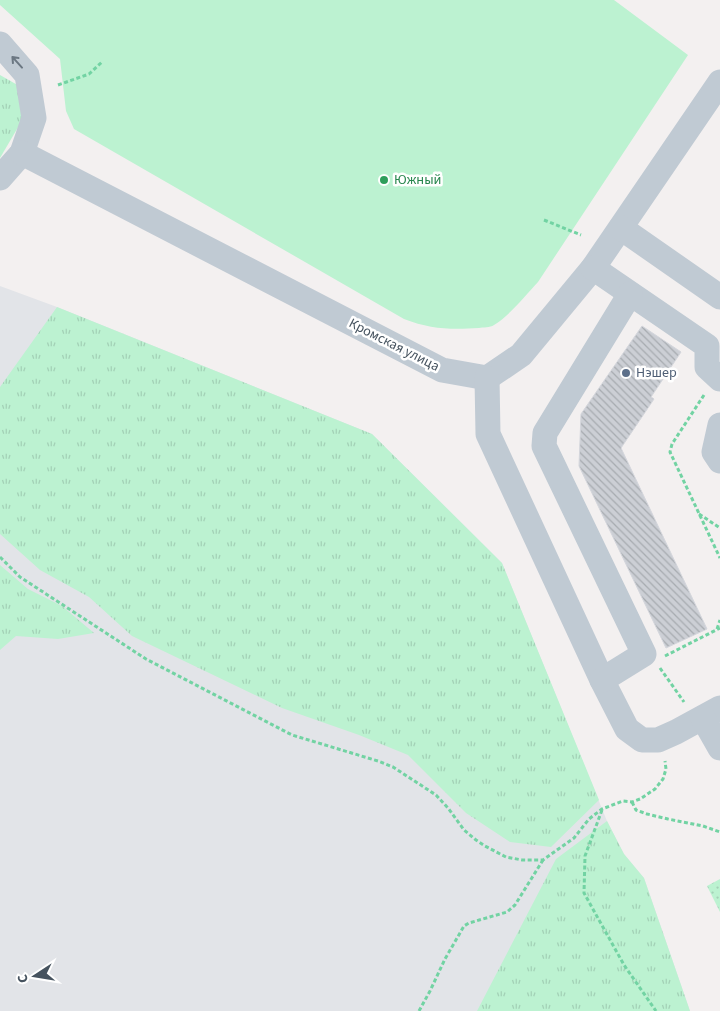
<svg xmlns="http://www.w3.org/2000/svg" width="720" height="1011" font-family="'Source Sans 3',sans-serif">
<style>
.airport{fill:#e2e4e8}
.grass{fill:url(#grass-tufts)}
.park{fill:url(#park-dots)}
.pitch{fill:#bcf2d1}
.building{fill:url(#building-back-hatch);stroke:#d4d6dc}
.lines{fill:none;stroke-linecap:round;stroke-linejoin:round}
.path{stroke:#72d3a3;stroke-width:3;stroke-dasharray:4 2.5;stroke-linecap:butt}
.minor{stroke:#c0cad3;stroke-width:25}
.oneway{stroke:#6b7782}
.leisure-dot{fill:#2e9e5b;stroke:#fff;stroke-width:2}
.service-dot{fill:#5c6f8a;stroke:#fff;stroke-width:2}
.labels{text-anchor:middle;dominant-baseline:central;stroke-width:5;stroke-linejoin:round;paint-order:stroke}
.leisure-label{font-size:14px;fill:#27864d;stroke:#fff;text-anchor:start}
.street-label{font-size:14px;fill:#46535f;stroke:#fff}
.service-label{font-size:14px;fill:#4e5e75;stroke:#fff;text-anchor:start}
</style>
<defs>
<pattern id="grass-tufts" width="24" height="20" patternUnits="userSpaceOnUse" patternTransform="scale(1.25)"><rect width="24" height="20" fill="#bcf2d1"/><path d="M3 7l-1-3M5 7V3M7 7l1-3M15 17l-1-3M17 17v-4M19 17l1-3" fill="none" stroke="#a3d1b6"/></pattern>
<pattern id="park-dots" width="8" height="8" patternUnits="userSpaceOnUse" patternTransform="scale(1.25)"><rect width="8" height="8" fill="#bcf2d1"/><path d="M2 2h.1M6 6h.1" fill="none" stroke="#a3d1b6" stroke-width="1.8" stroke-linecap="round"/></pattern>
<pattern id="building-back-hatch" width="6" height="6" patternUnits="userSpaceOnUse" patternTransform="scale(1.25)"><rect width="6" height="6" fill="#cccfd5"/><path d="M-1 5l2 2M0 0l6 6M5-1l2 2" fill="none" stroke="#a7abb0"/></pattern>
</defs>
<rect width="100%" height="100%" fill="#f3f0f0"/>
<path class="airport" d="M0,286L57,307L372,434L502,563L607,821L624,854L644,878L690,1011H0Z"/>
<g class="grass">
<path d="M0,75L21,87L27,112L0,158Z"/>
<path d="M57,307L372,434L502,563L599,800L551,847L510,842L466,813L408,755L359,735L282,708L132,636L89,597L40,570L0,534V387Z"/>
<path d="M0,565L28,589L62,606L94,633L58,639L16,636L0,650Z"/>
<path d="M607,821L624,854L644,878L690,1011H477L556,859Z"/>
</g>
<path class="park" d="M720,879V912L707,886Z"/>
<path class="pitch" d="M0,0H614L688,55L538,282C525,296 509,316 494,325C490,328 483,327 479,328C450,330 430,329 404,319L74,129L66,111L60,59L0,5Z"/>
<path class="building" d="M642,326L681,352L651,397L654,399L621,448L707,629L666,648L579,466L581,414Z"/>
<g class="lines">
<g class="path">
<path d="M58,85L89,74L102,62"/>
<path d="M544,220L581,235"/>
<path d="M704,395L672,444L670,452L720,558"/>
<path d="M699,514L720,528"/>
<path d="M0,557L20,577L146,659L292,735L378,761L393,767L436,795L448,808L464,830L476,840L485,846L506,857L522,860H543L574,838L589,819L602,809L623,801L632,802L640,799L655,789L663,779L666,769L665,761"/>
<path d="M717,629L720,620"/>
<path d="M665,656L720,628"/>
<path d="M660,668L684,702"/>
<path d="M632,802L636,810L647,814L668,819L703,826L720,832"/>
<path d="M602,810L585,856L584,893L624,965L656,1011"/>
<path d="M419,1011L430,991L445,959L464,926L469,923L507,912L515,905L543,860"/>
</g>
<g class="minor">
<path d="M0,44L27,75L34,118L22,153L0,178"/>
<path d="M22,153L442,370L487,378L521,355L593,268L720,82"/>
<path d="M621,228L720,297"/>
<path d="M593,268L707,346V367L720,379"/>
<path d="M487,378L488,434L602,680L627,729L642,740H658L676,732L720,708"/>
<path d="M720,425L714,452L720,461"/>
<path d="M602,680L644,654L544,446L545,433L630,294"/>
<path d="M703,718L720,748"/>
</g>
</g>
<defs><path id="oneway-shaft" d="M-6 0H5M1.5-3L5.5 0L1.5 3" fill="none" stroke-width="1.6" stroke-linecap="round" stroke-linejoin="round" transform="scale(1.25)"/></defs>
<use class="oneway" href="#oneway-shaft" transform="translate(17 62) rotate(-132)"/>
<circle class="leisure-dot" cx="384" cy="180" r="5"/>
<circle class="service-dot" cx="626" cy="373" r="5"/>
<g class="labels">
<g class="leisure-label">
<text x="394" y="180">Южный</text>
</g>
<g class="street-label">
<text transform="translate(394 345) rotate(27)">Кромская улица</text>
</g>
<g class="service-label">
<text x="636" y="373">Нэшер</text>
</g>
</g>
<g transform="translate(35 976) rotate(258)" stroke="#ffffff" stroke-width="4" paint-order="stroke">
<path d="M0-4L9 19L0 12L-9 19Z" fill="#46535f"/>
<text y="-8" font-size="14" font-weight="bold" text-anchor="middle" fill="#46535f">С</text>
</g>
</svg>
